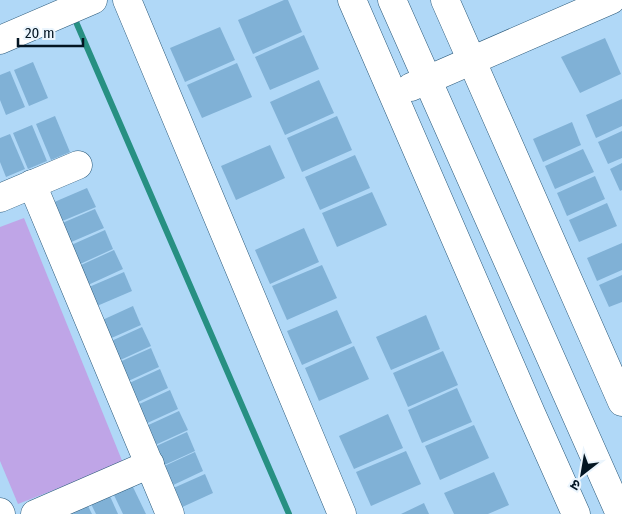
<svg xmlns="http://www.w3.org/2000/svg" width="622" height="514" font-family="'Fira Sans Condensed','Noto Sans Devanagari',sans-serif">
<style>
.green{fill:#bfa5e7}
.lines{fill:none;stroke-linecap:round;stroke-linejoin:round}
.stream{stroke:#279082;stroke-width:6}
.building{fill:#80b1d6}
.minor-casing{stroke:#295879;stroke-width:29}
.minor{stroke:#fff;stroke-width:28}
</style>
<rect width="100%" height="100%" fill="#b0d8f7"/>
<path class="green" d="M24,218L123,463L18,504L0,461V227Z"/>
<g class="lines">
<path class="stream" d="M73,15L289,514"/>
</g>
<g class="building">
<path d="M284,0H288L302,32L253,54L238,20Z"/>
<path d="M220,27L235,60L185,82L170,48Z"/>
<path d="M304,35L319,69L270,90L255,57Z"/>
<path d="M605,38L621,74L580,93L561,57Z"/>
<path d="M33,62L48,98L29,106L14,70Z"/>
<path d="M237,63L252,97L202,118L187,85Z"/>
<path d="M10,71L25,107L6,115L0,100V75Z"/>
<path d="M319,80L334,113L285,135L270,102Z"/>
<path d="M622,99V126L596,138L586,115Z"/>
<path d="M55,116L70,152L51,160L36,124Z"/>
<path d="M337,116L352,150L302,172L287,138Z"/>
<path d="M572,122L581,145L543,162L533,139Z"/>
<path d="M32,125L47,161L28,169L13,133Z"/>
<path d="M622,131V158L608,164L598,142Z"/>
<path d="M10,134L25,169L6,177L0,162V138Z"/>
<path d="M270,145L285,178L236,200L221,166Z"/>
<path d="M583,149L594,172L555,189L545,166Z"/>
<path d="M355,155L370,188L320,210L305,177Z"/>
<path d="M622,163V190L620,191L610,169Z"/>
<path d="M595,176L605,199L567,216L557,193Z"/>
<path d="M87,188L96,207L60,222L52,203Z"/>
<path d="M372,192L387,225L337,247L322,213Z"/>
<path d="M607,203L617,226L579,242L569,220Z"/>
<path d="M95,209L104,228L69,243L60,224Z"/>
<path d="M304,228L319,262L270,284L255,250Z"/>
<path d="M105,230L113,249L78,265L69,246Z"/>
<path d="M622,243V270L597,281L587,258Z"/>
<path d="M114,250L123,269L88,285L79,266Z"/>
<path d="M322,265L337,298L287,320L272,286Z"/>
<path d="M124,272L132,291L97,306L89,287Z"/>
<path d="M622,275V302L609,307L599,285Z"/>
<path d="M133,306L141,325L107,340L98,322Z"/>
<path d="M337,310L352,343L302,365L287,331Z"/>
<path d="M426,315L440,349L391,370L376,337Z"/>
<path d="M142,327L151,346L116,362L107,343Z"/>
<path d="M354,346L369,379L319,401L305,368Z"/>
<path d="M151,348L159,367L124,383L115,364Z"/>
<path d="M443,351L458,385L408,407L393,373Z"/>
<path d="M160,369L168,388L134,404L125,385Z"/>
<path d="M457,388L472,422L422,443L408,410Z"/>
<path d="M170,390L178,409L143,425L135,406Z"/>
<path d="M179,411L188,430L153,446L144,427Z"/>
<path d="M388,414L403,448L354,469L339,436Z"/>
<path d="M474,425L489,458L440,480L425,446Z"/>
<path d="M187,432L195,451L160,467L152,448Z"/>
<path d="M406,451L421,484L371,506L356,472Z"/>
<path d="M195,452L203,471L169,487L160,468Z"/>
<path d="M494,472L509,505L488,514H454L444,493Z"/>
<path d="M205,474L213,493L178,509L169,490Z"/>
<path d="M132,485L146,514H123L113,493Z"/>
<path d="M109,494L118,514H96L90,502Z"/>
<path d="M424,503L429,514H401Z"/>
<path d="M87,504L92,514H70L69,512Z"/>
</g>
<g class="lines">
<defs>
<g id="minor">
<path d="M127,0L342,514"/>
<path d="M352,0L531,413L576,514"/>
<path d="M392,0L620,514"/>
<path d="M445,0L622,402"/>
<path d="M0,40L93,0"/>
<path d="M411,87L611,0"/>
<path d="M32,184L170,514"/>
<path d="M0,198L78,165"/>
<path d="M0,512L1,514"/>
<path d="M35,514L150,464"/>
</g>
</defs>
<use href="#minor" class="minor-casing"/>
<use href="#minor" class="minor"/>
</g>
<g transform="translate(582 474) rotate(211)" stroke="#ebf5fd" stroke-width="4" paint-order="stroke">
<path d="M0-4L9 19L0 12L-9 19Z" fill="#041623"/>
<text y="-8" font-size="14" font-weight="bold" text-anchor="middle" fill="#041623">उ</text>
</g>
<path d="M18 38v8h65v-8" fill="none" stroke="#041623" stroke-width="2.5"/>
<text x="25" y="38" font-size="15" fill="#041623" stroke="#ebf5fd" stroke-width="4" paint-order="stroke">20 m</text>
</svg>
